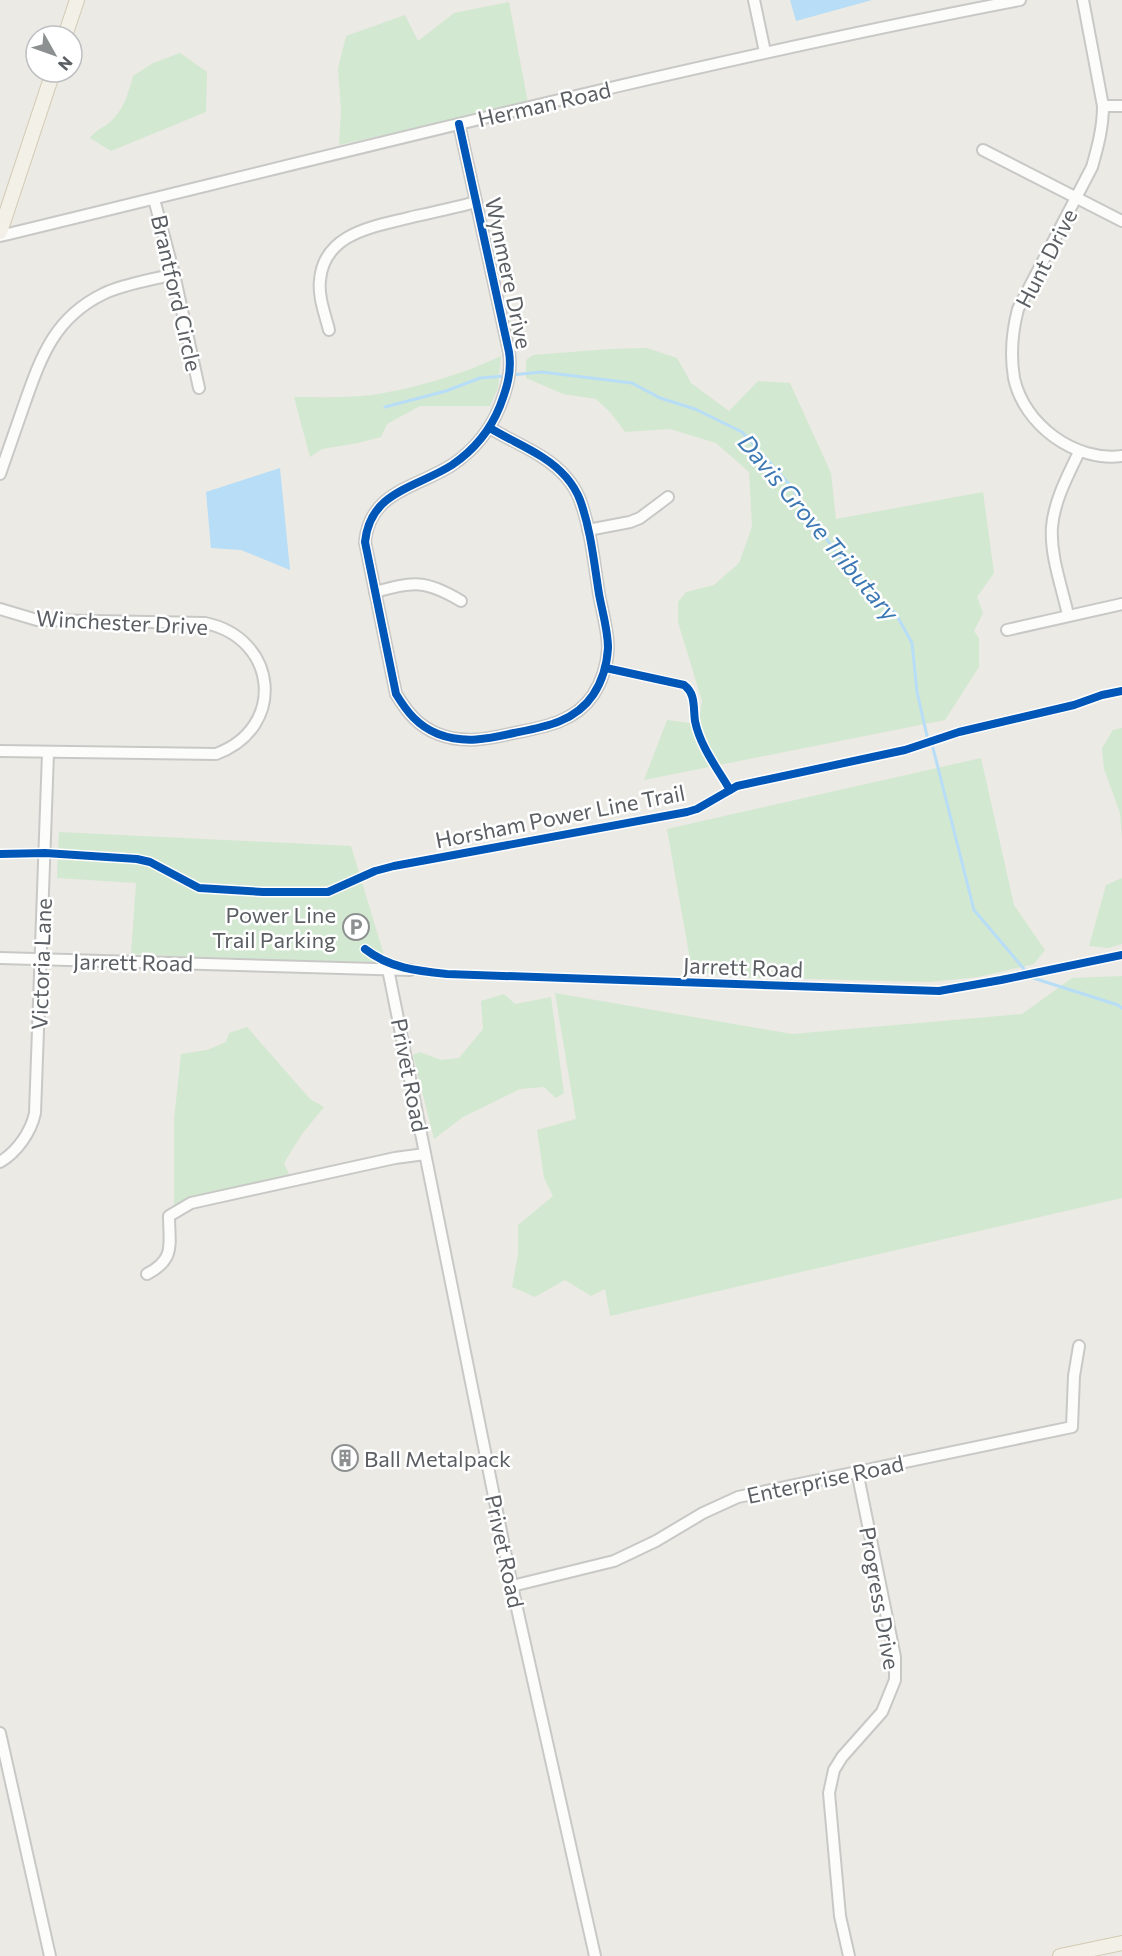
<svg xmlns="http://www.w3.org/2000/svg" width="1122" height="1956" font-family="Commissioner,sans-serif">
<style>
.green{fill:#d3e8d0}
.water{fill:#b7ddf7}
.lines{fill:none;stroke-linecap:round;stroke-linejoin:round}
.stream{stroke:#b7ddf7;stroke-width:3}
.minor-casing{stroke:#c8c8c7;stroke-width:14}
.major-casing{stroke:#d3cab2;stroke-width:16}
.minor{stroke:#fcfcfb;stroke-width:10}
.major{stroke:#f2f0e7;stroke-width:14}
.cycleway-casing{stroke:#fff;stroke-width:11}
.cycleway{stroke:#0057b8;stroke-width:8}
.labels{text-anchor:middle;dominant-baseline:central;stroke-width:5;stroke-linejoin:round;paint-order:stroke}
.street-label{font-size:22px;fill:#5b5f63;stroke:#fff}
.poi-label{font-size:22px;fill:#5b5f63;stroke:#fff;text-anchor:end}
.water-label{font-size:24px;font-style:italic;fill:#3c78b3;stroke:#fff}
</style>
<rect width="100%" height="100%" fill="#ebeae5"/>
<g class="green">
<path d="M509,2L528,103L339,145L341,110L338,69L346,36L405,15L418,41L454,13Z"/>
<path d="M180,53L207,72L206,112L111,151L90,138C95,131 102,128 109,123C124,110 128,94 133,76L153,63Z"/>
<path d="M647,348L677,358L691,383L729,411L758,381L790,383L831,473L836,519L983,492L994,573L977,597L983,613L974,631L979,638V667L945,720L644,780L667,720L691,723L700,714L702,701L678,622V602L686,592L714,585L739,563L752,527L749,472L716,443L670,429L625,432L611,413L596,399L563,394L526,378V360L533,355L610,349Z"/>
<path d="M501,356L498,388L490,406H420L387,424L381,437L358,443L322,449L310,457L294,397C320,397 347,398 372,395C416,388 461,375 501,356Z"/>
<path d="M1122,728V839L1120,813L1104,769L1102,748L1113,730Z"/>
<path d="M981,758L1014,905L1045,950L1034,964L978,977L930,982L732,977L692,971L667,829Z"/>
<path d="M59,832L351,846L388,968L131,954L136,883L57,878Z"/>
<path d="M1122,878V944L1108,948L1089,946L1106,885Z"/>
<path d="M1122,976V1198L610,1316L605,1289L591,1296L565,1280L535,1297L512,1287L518,1254V1225L553,1196L544,1178L537,1130L576,1119L555,993L792,1034L1022,1014L1072,978Z"/>
<path d="M504,994L515,1004L551,997L564,1093L556,1098L544,1087L520,1089L463,1117L434,1139L413,1055L420,1052L441,1060L459,1058L483,1029L481,1001Z"/>
<path d="M247,1027L310,1099L324,1107L302,1134L284,1163L292,1181L174,1212V1120L181,1054L207,1050L226,1042L229,1033Z"/>
</g>
<g class="water">
<path d="M790,0H872L796,21Z"/>
<path d="M280,468L290,570L241,550L211,548L206,492Z"/>
</g>
<g class="lines">
<g class="stream">
<path d="M511,375L542,372L632,383L660,398L695,409L742,432L790,485L837,554L896,614L912,643L917,692L927,736"/>
<path d="M385,407L446,391L480,378L505,376"/>
<path d="M933,748L974,910L1024,969"/>
<path d="M1033,978L1118,1005L1122,1008"/>
</g>
<defs>
<g id="minor">
<path d="M754,0L765,52"/>
<path d="M1083,0L1103,106C1103,127 1098,146 1092,167L1018,309C1012,332 1010,354 1014,378C1024,425 1075,462 1122,456"/>
<path d="M1103,106H1122"/>
<path d="M459,124L509,352C512,371 507,388 500,406C490,431 474,450 452,465C416,488 370,491 365,542L396,694C407,712 418,726 438,734C464,744 488,739 514,733C544,727 575,722 593,695C603,680 607,665 608,648C608,630 602,611 599,594C594,563 591,530 580,500C577,492 572,484 566,477C546,454 516,444 490,428"/>
<path d="M983,150L1122,221"/>
<path d="M154,199L174,274L199,388"/>
<path d="M0,236C339,154 677,66 1020,0"/>
<path d="M329,330C325,314 318,297 320,280C324,234 372,227 408,218C430,213 453,208 476,202"/>
<path d="M0,474C8,451 16,428 24,405C41,357 54,318 103,294C123,284 152,280 174,274"/>
<path d="M588,530L630,522L640,518L668,497"/>
<path d="M375,592C414,581 426,580 461,601"/>
<path d="M0,609L37,620L205,623C278,638 287,728 216,754L0,751"/>
<path d="M1068,615C1062,587 1050,556 1052,527C1054,501 1068,475 1079,452"/>
<path d="M1007,630L1122,604"/>
<path d="M0,958L410,970"/>
<path d="M388,969L512,1586L595,1956"/>
<path d="M0,1162C17,1152 31,1132 35,1113L48,753"/>
<path d="M147,1274C176,1259 169,1244 169,1216L191,1203L395,1158L425,1154"/>
<path d="M512,1586L614,1561L656,1541L703,1513L738,1497L1072,1427L1074,1376L1079,1346"/>
<path d="M0,1733L50,1956"/>
<path d="M849,1956L840,1916L829,1793L834,1770L842,1757L882,1712L895,1680V1657L857,1471"/>
</g>
<g id="major">
<path d="M65,36L77,0"/>
<path d="M0,232L53,72"/>
<path d="M1060,1956L1122,1943"/>
</g>
</defs>
<use href="#minor" class="minor-casing"/>
<use href="#major" class="major-casing"/>
<use href="#minor" class="minor"/>
<use href="#major" class="major"/>
<defs>
<g id="cycleway">
<path d="M459,124L509,352C512,371 507,388 500,406C490,431 474,450 452,465C416,488 370,491 365,542L396,694C407,712 418,726 438,734C464,744 488,739 514,733C544,727 575,722 593,695C603,680 607,665 608,648C608,630 602,611 599,594C594,563 591,530 580,500C577,492 572,484 566,477C546,454 516,444 490,428"/>
<path d="M606,668L684,685C696,694 693,707 695,721C700,746 717,768 730,790"/>
<path d="M0,854L45,853L137,859L150,862L199,888L263,892H328L375,871L394,866L687,812L697,809L737,786L905,750L959,732L1074,705L1102,695L1122,691"/>
<path d="M365,949C389,968 417,971 447,974L939,991L1001,980L1122,955"/>
</g>
</defs>
<use href="#cycleway" class="cycleway-casing"/>
<use href="#cycleway" class="cycleway"/>
</g>
<defs>
<symbol id="parking-ring" viewBox="-11 -11 22 22"><circle r="9.5" fill="#fff" stroke="#8d9090" stroke-width="1.5"/><path d="M-3.5-5.5H1a3.5 3.5 0 0 1 0 7H-1V5.5H-3.5ZM-1-3.4V-.6H.8a1.4 1.4 0 0 0 0-2.8Z" fill="#8d9090"/></symbol>
<symbol id="building-ring" viewBox="-11 -11 22 22"><circle r="9.5" fill="#fff" stroke="#8d9090" stroke-width="1.5"/><path d="M-4-6H4V6H1V3H-1V6H-4ZM-2.5-4.3h1.7v1.8h-1.7ZM.8-4.3h1.7v1.8H.8ZM-2.5-1h1.7V.8h-1.7ZM.8-1h1.7V.8H.8Z" fill="#8d9090"/></symbol>
</defs>
<g fill-rule="evenodd">
<use href="#parking-ring" x="341" y="912" width="30" height="30"/>
<use href="#building-ring" x="330" y="1443" width="30" height="30"/>
</g>
<g class="labels">
<g class="street-label">
<text transform="translate(544 104) rotate(-13)">Herman Road</text>
<text transform="translate(1046 258) rotate(-63)">Hunt Drive</text>
<text transform="translate(509 273) rotate(78)">Wynmere Drive</text>
<text transform="translate(177 293) rotate(77)">Brantford Circle</text>
<text transform="translate(122 622) rotate(3)">Winchester Drive</text>
<text transform="translate(560 816) rotate(-11)">Horsham Power Line Trail</text>
<text transform="translate(133 962) rotate(1)">Jarrett Road</text>
<text transform="translate(41 964) rotate(-88)">Victoria Lane</text>
<text transform="translate(743 967) rotate(2)">Jarrett Road</text>
<text transform="translate(410 1075) rotate(79)">Privet Road</text>
<text transform="translate(825 1479) rotate(-12)">Enterprise Road</text>
<text transform="translate(505 1551) rotate(78)">Privet Road</text>
<text transform="translate(880 1598) rotate(80)">Progress Drive</text>
</g>
<g class="poi-label">
<text x="336" y="914">Power Line<tspan x="336" dy="25">Trail Parking</tspan></text>
<text x="364" y="1458" text-anchor="start">Ball Metalpack</text>
</g>
<g class="water-label">
<text transform="translate(819 527) rotate(50)">Davis Grove Tributary</text>
</g>
</g>
<g transform="translate(54 54) rotate(130)"><circle r="28" fill="#ffffff" stroke="#bdbfc1" stroke-width="1.5"/>
<path d="M0-4.5L10 22L0 15L-10 22Z" fill="#8d9090"/>
<text y="-9" font-size="16" font-weight="bold" text-anchor="middle" fill="#5b5f63">N</text>
</g>
</svg>
